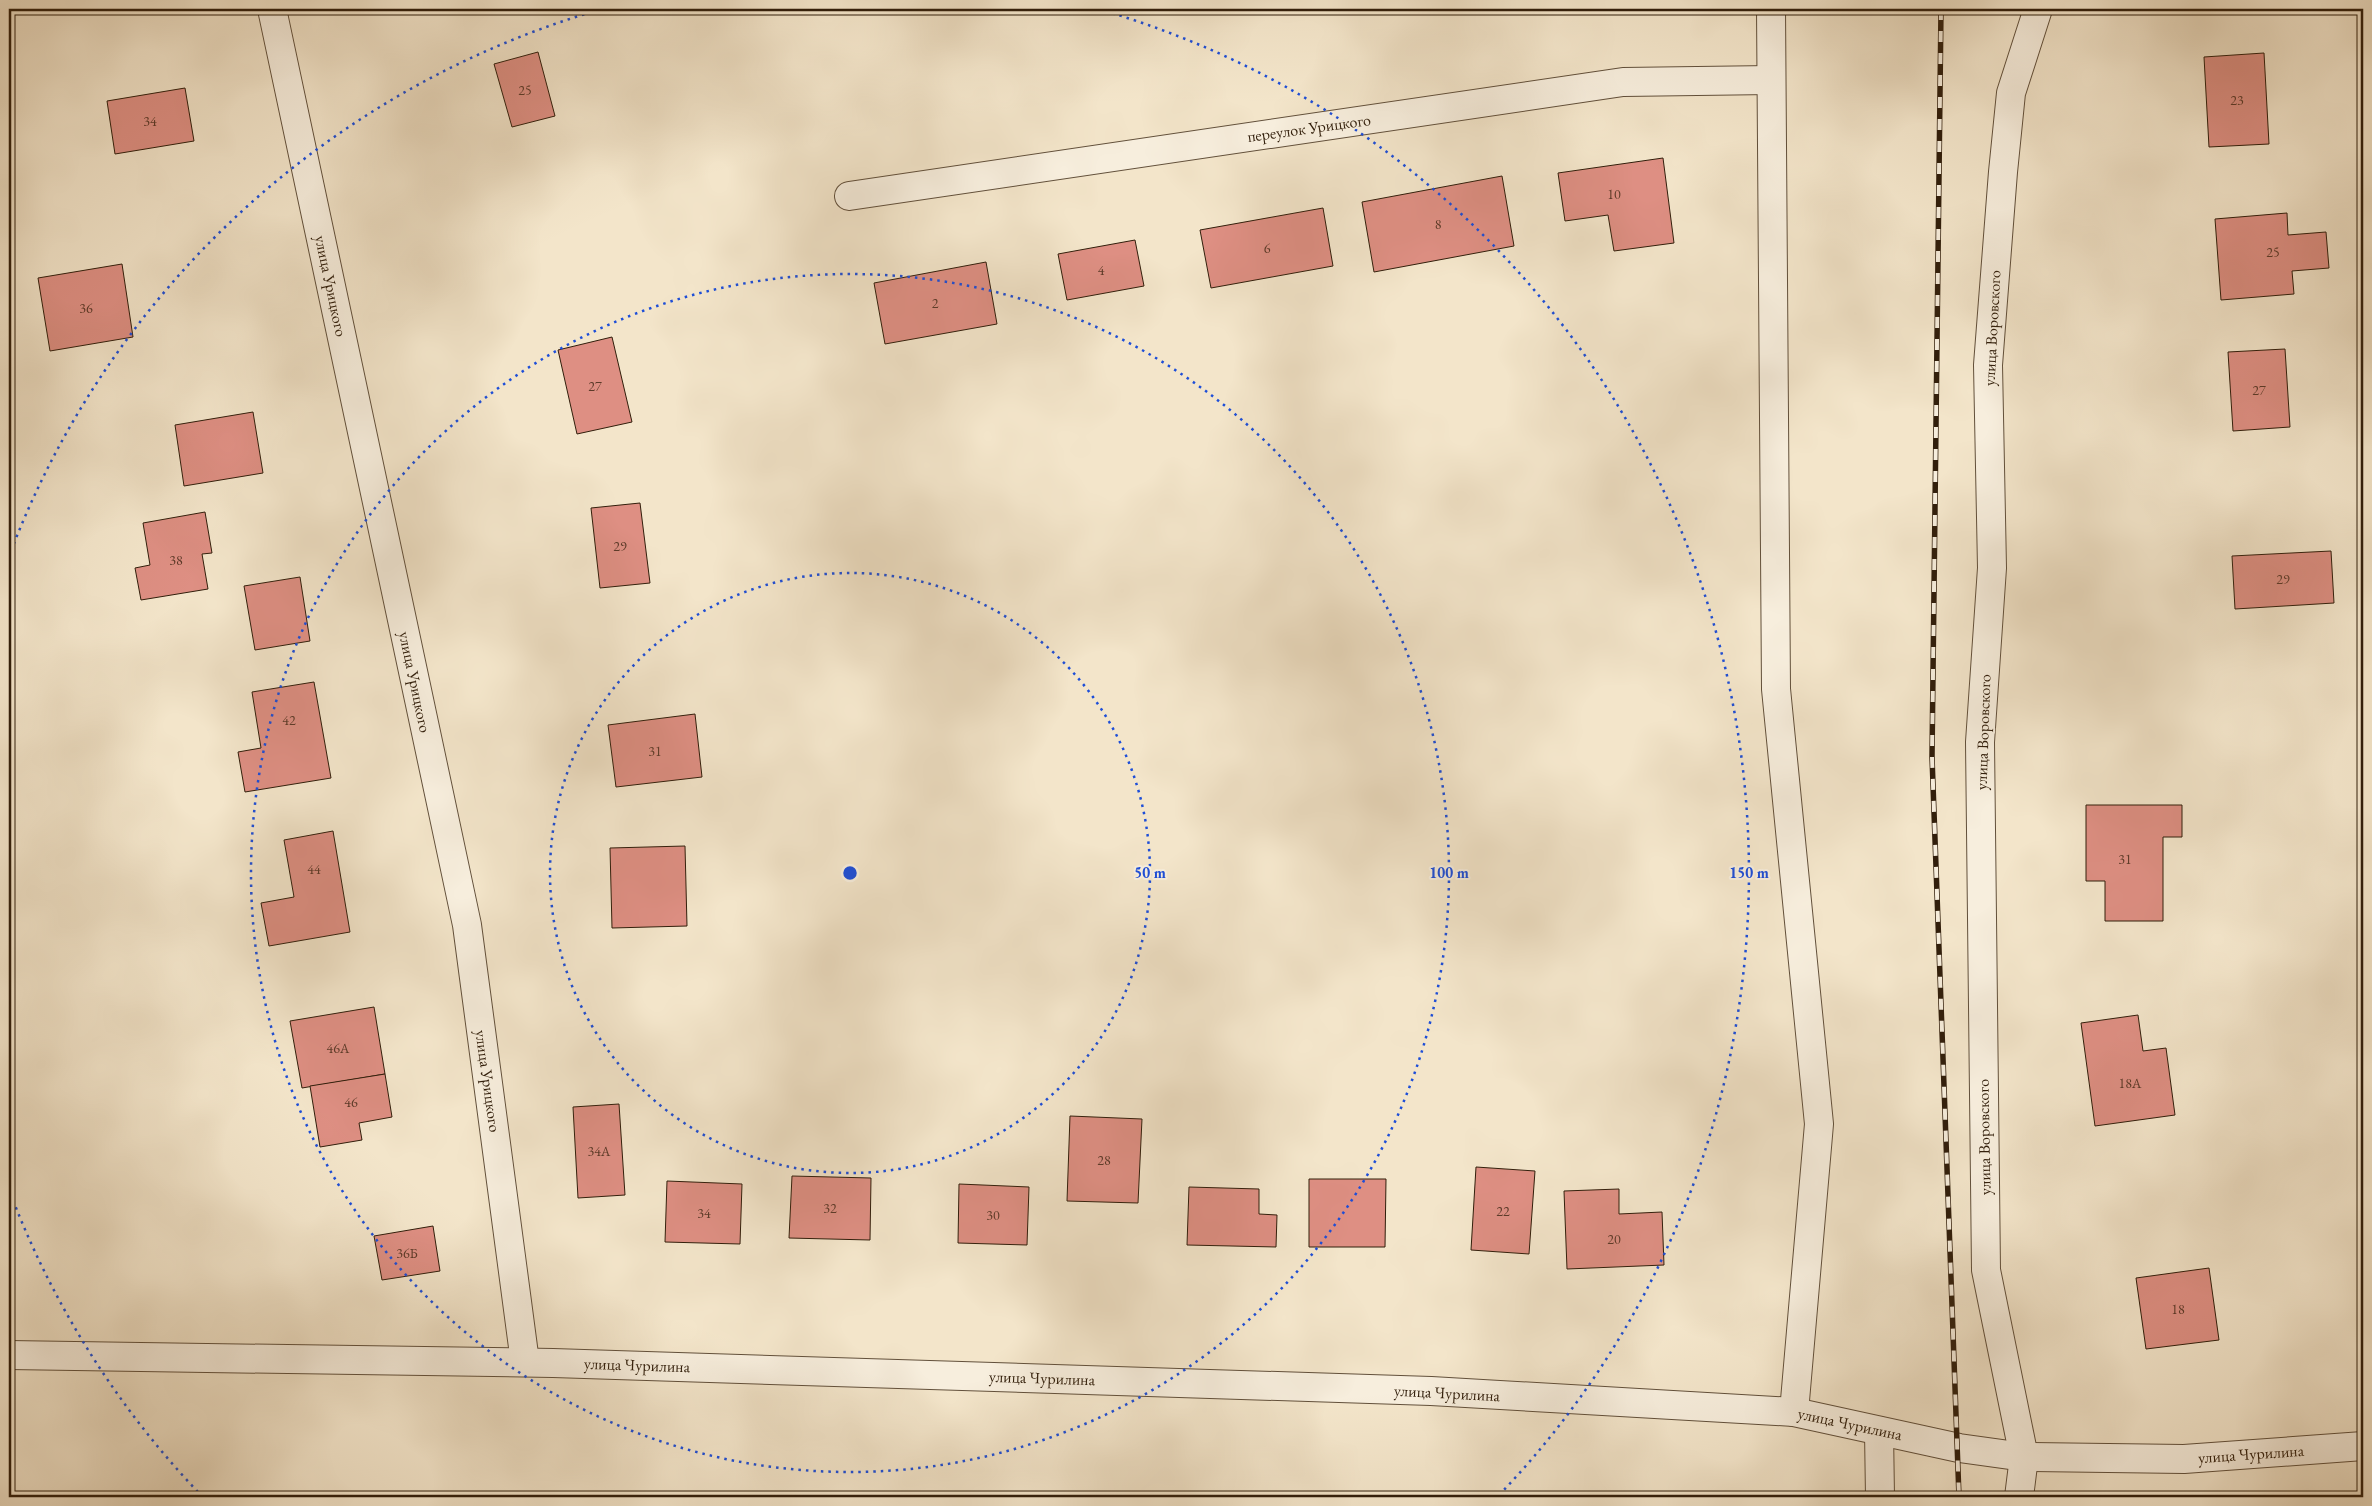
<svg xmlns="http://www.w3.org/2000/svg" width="2372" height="1506" font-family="'EB Garamond',serif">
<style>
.building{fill:#de8f83;stroke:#311e0b}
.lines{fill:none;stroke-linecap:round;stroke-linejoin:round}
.minor-casing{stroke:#62503b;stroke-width:30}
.minor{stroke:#f7eedd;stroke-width:28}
.rail-casing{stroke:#311e0b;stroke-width:5.5}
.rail{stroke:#f7eedd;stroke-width:4;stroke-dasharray:11;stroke-linecap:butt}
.ring{fill:none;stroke:#1d4ed8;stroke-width:2.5;stroke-dasharray:2.5 5}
.labels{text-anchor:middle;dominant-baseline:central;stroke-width:4;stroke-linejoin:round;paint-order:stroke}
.number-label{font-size:14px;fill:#5c3a29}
.street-label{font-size:16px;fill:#311e0b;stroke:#f7eedd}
.centre{fill:#1d4ed8;stroke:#f7eedd;stroke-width:2.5}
.ring-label{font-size:15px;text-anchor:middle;font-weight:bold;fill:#1d4ed8;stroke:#f7eedd;stroke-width:4;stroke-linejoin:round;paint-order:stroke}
</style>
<rect width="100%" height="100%" fill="#f3e5ca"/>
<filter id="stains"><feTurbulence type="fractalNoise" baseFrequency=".004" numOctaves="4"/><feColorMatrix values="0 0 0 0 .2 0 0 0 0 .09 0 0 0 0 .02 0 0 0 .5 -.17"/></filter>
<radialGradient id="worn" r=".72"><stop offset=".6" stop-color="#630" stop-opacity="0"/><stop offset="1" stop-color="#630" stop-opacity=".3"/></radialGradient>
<g class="building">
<path d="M538,52L555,116L512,127L494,64Z"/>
<path d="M2264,53L2269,144L2209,147L2204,57Z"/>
<path d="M185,88L194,141L115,154L107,101Z"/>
<path d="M1663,158L1674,243L1614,251L1608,215L1565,221L1558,173Z"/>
<path d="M1502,176L1514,246L1374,272L1362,202Z"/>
<path d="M1323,208L1333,266L1211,288L1200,230Z"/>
<path d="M2287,213L2288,235L2326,232L2329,268L2292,271L2294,294L2221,300L2215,219Z"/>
<path d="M1135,240L1144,286L1067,300L1058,254Z"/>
<path d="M986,262L997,324L885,344L874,283Z"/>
<path d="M122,264L133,337L50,351L38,278Z"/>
<path d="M612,337L632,422L577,434L558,350Z"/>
<path d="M2285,349L2290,427L2233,431L2228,352Z"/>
<path d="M253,412L263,473L184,486L175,425Z"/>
<path d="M640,503L650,583L600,588L591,508Z"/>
<path d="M205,512L212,553L202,554L208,589L141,600L135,568L150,565L143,523Z"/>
<path d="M2331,551L2334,603L2235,609L2232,556Z"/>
<path d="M300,577L310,641L255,650L244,586Z"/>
<path d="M314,682L331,778L245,792L238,752L261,748L252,692Z"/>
<path d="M695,714L702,777L616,787L608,725Z"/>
<path d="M2086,805H2182V837H2163V921H2105V881H2086Z"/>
<path d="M333,831L350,932L269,946L261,903L294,897L284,840Z"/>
<path d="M685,846L687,926L612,928L610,848Z"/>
<path d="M374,1007L385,1074L302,1088L290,1021Z"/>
<path d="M2138,1015L2143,1051L2166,1048L2175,1115L2095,1126L2081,1023Z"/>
<path d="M385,1074L392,1117L359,1123L362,1140L320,1147L310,1086Z"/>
<path d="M619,1104L625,1195L578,1198L573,1107Z"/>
<path d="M1070,1116L1142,1119L1138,1203L1067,1201Z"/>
<path d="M1476,1167L1535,1171L1529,1254L1471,1250Z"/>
<path d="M792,1176L871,1178L870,1240L789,1238Z"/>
<path d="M1309,1179H1386L1385,1247H1309Z"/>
<path d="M667,1181L742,1184L740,1244L665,1242Z"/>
<path d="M959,1184L1029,1187L1027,1245L958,1243Z"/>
<path d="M1189,1187L1259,1189V1214L1277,1215L1276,1247L1187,1245Z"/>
<path d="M1619,1189V1214L1662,1212L1664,1265L1567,1269L1564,1191Z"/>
<path d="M433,1226L440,1271L382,1280L374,1236Z"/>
<path d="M2209,1268L2219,1340L2146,1349L2136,1278Z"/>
</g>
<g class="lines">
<defs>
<g id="minor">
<path d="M272,9L467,925L525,1362"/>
<path d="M1771,9L1776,689L1819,1124L1794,1412"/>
<path d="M849,196L1623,82L1771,80"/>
<path d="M9,1355L553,1363L1431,1391L1794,1412L1959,1448L2024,1457L2184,1459L2363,1446"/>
<path d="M1879,1431L1880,1497"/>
<path d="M2019,1497L2024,1457L1986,1270L1980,742L1992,568L1988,365L2003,172L2011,93L2038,9"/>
</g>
</defs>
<use href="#minor" class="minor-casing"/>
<use href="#minor" class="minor"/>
<defs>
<path id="rail" d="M1941,9L1932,757L1959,1497"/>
</defs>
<use href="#rail" class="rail-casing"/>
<use href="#rail" class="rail"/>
</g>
<g class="ring">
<circle cx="850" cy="873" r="300"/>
<circle cx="850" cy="873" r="599"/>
<path d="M198 1492A899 899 0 0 1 11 1195M11 551A899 899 0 0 1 602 9M1098 9A899 899 0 0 1 1502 1492"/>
</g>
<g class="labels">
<g class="number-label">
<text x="525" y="90">25</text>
<text x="2237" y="100">23</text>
<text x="150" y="121">34</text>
<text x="1614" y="194">10</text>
<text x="1438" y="224">8</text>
<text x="1267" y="248">6</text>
<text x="2273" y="252">25</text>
<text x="1101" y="270">4</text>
<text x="935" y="303">2</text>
<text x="86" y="308">36</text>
<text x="595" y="386">27</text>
<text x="2259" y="390">27</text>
<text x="620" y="546">29</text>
<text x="176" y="560">38</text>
<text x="2283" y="579">29</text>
<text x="289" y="720">42</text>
<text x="655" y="751">31</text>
<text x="2125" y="859">31</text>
<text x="314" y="869">44</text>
<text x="338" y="1048">46А</text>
<text x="2130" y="1083">18А</text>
<text x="351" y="1102">46</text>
<text x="599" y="1151">34А</text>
<text x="1104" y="1160">28</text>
<text x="830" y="1208">32</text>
<text x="1503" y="1211">22</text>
<text x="704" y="1213">34</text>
<text x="993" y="1215">30</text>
<text x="1614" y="1239">20</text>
<text x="407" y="1253">36Б</text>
<text x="2178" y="1309">18</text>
</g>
<g class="street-label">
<text transform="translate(1309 128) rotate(-8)">переулок Урицкого</text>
<text transform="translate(331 286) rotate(78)">улица Урицкого</text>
<text transform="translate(1992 328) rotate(-87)">улица Воровского</text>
<text transform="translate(415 682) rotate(78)">улица Урицкого</text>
<text transform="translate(1983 732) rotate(-88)">улица Воровского</text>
<text transform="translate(488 1081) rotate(82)">улица Урицкого</text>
<text transform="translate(1984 1137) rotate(-91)">улица Воровского</text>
<text transform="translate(637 1365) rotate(2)">улица Чурилина</text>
<text transform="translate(1042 1378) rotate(2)">улица Чурилина</text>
<text transform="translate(1447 1393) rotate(3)">улица Чурилина</text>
<text transform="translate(1850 1424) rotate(12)">улица Чурилина</text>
<text transform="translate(2251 1454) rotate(-4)">улица Чурилина</text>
</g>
</g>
<circle cx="850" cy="873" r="8" class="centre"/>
<g class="ring-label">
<text x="1150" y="878">50 m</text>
<text x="1449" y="878">100 m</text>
<text x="1749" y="878">150 m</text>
</g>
<rect width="2372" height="1506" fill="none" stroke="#f3e5ca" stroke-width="30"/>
<rect x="10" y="10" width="2352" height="1486" fill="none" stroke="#311e0b" stroke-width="2.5"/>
<rect x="15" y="15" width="2342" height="1476" fill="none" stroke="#311e0b"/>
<rect width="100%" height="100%" filter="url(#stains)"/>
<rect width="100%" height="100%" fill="url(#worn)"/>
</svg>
